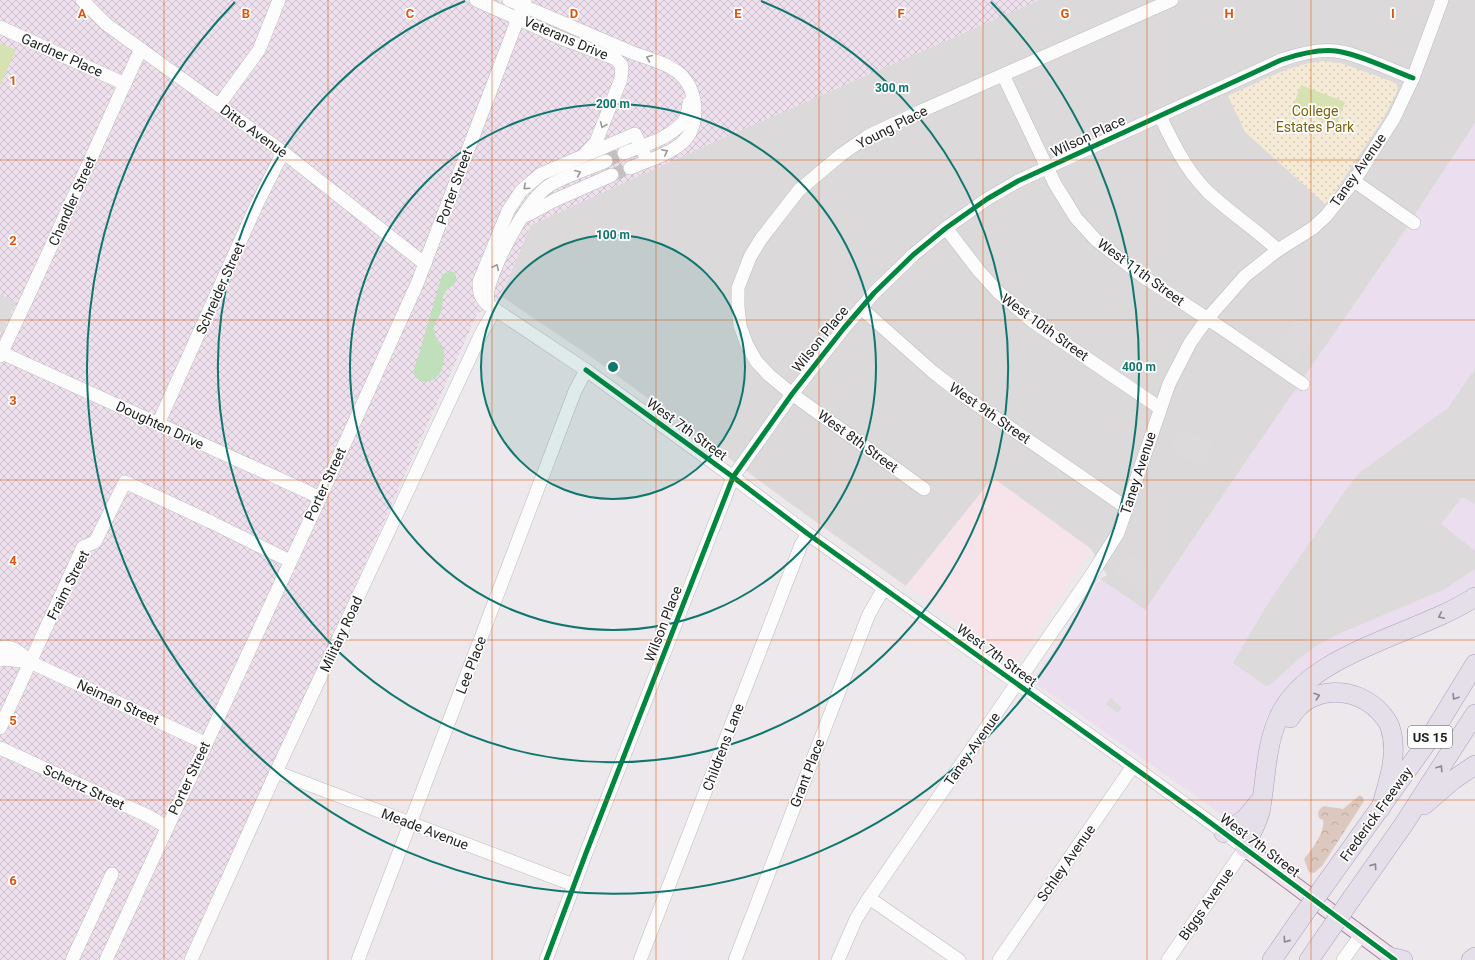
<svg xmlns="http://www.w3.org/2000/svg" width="1475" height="960" font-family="Roboto,sans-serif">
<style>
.residential{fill:#dcd9db}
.commercial{fill:#ebdeee}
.education{fill:#f7e3ea}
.military{fill:url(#military-cross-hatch)}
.forest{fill:url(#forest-crowns)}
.park{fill:url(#park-dots)}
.pitch{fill:#d6e2b2}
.parking{fill:#dcdadb}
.water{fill:#bfe0bb}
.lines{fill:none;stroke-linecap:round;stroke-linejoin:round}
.minor-tunnel{stroke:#c4c0c2;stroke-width:13;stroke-dasharray:13 6;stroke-linecap:butt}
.minor-casing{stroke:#bdbbbc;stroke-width:14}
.major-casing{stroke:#a48498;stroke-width:18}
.highway-casing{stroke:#ac9dc2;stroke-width:20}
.minor{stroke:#fcfcfc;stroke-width:13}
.major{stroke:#f0e5ee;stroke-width:16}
.highway{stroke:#e4dfe9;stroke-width:19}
.highway-bridge-casing{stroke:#ac9dc2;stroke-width:20;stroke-linecap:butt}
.highway-bridge{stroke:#e4dfe9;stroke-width:19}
.cycleway-casing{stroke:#fff;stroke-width:8}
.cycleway{stroke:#00873e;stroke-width:5}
.oneway{stroke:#999}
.oneway2{stroke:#8b898e}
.grid{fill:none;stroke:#de560d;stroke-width:1;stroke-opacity:0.55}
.ring{fill:none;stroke:#0f766e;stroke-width:2}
.labels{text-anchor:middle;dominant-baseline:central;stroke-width:3.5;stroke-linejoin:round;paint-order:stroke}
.shield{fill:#fff;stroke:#626262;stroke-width:1}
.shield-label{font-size:13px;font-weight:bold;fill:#1f1f1f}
.street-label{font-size:14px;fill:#1f1f1f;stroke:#fff}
.park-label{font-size:14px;fill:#7e630c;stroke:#fff}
.grid-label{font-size:13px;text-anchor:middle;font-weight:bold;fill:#de560d;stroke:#fff;stroke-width:3.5;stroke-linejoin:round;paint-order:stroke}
.centre{fill:#0f766e;stroke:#fff;stroke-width:2}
.ring-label{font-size:12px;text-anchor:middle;font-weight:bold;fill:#0f766e;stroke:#fff;stroke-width:3.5;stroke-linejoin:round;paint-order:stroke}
</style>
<defs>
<pattern id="military-cross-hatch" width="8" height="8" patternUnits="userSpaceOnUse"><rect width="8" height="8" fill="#efe0ee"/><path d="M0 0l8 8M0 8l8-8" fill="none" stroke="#ccc0cc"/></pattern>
<pattern id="forest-crowns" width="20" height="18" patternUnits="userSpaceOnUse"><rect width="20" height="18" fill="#dcc8be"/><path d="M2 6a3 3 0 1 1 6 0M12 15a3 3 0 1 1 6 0" fill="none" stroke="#bcaba3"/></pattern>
<pattern id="park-dots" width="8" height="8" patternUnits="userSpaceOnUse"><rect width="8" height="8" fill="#f4ead5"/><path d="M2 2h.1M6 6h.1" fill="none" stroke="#d1c8b6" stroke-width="1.8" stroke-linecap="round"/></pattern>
</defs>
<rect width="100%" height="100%" fill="#ede8eb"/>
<path class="residential" d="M1039,0H1475V123L1392,250L1260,441L1145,610L1100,579L1107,575L1091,549L993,478L906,586L791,504L600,363L501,296L531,225L707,145Z"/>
<path class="commercial" d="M1475,123V588L1446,606L1337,651L1312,667L1294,683L1277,700L1265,720L1257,776L1249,807L1231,821L1035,683V678L1100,579L1145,610L1260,441L1392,250Z"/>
<path class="education" d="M993,478L1091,549L1017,662H1011L910,587L906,586Z"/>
<path class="military" d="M0,0H1039L707,145L531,225L499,299L477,314L347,604L183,960H0Z"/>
<path class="forest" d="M1360,795L1363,798L1364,801L1322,866L1314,873L1309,872L1304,859C1311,851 1326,831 1323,820L1319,818C1317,811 1319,809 1324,806L1343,809Z"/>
<path class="park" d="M1324,61L1341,63L1396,83L1398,87L1396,94L1383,119L1333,195L1325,204L1245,132L1228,96C1259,82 1290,64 1324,61Z"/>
<g class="pitch">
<path d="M0,43L16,50L0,86Z"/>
<path d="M1301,85L1345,102L1336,126L1292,109Z"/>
</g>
<g class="parking">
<path d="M0,294L16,302L2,333L0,332Z"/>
<path d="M1298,315L1318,329L1296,361L1276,347Z"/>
<path d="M1475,369V504L1462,497L1441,524L1475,551V569L1445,589L1343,632L1319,644L1301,657L1271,684L1266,686L1233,663L1267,605L1345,491L1359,473L1448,408Z"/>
<path d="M1177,429L1214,441L1206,465L1169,453Z"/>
<path d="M1127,552L1157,574L1143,593L1112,572Z"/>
<path d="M1111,698L1122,708L1118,713L1106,704Z"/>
</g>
<path class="water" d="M449,271L454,272C462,285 449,285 444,294C442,299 443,305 442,310C440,315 437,319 435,324C432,334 437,338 442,346C446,352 444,362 442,368C439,377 434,381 424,382L416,378L414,374V368L419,354L442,275Z"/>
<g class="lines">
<g class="minor-tunnel">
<path d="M606,161L624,153"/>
<path d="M612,175L630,168"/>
</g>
<defs>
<g id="minor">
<path d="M82,0L106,24L283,152L425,264"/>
<path d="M476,0L563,39L616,59L622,66L621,79L596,142L585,154"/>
<path d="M509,0C550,17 590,35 631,52C648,59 670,63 683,77C698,94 700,127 682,143C668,155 646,161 630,168"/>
<path d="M0,27L125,84"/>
<path d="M1003,75L1055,184L1076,218L1096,240L1142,276L1217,325L1303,384"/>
<path d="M219,105L259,50L279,0"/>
<path d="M1160,116C1173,143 1186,170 1207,191C1229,212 1255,229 1278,250"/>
<path d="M624,153C644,145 673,138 686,118C688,114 688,108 689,103"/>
<path d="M647,160L635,134L541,174L521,191L508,211L479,282C479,292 480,297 487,304L586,370L733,477L808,534L1133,766L1245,848L1168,960"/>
<path d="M1354,181L1414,223"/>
<path d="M527,215L555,200L612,175"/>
<path d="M946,228L979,271L998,292L1032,321L1160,408"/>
<path d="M487,304C488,298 487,292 489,286C497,259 526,200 550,185C567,175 588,169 606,161"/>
<path d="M861,308L933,372L964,396L1127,508"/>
<path d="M0,352L306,491L320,498"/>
<path d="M0,356C49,255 93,151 141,49"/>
<path d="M158,424L257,204L283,152"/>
<path d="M924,489L792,394L769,375L756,361L747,345L740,326L738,307V288L750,257L761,239L799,190L842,154L868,136L919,112L1172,0"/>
<path d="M0,648C13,644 21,654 30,662L205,743"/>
<path d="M0,660L3,659L30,662"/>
<path d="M0,728L83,547L95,542L125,482L211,522L290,561"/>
<path d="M0,748L148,816L167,827"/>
<path d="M276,772L574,885"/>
<path d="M869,898L959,960"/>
<path d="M72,960L112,874"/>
<path d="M106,960L320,498L417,284L525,0"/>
<path d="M191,960L276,772L481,334L495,309"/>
<path d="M358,960L575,391L586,370"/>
<path d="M546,960L586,853L733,477L792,394L844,328L874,293L913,255L946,228L987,199L1018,181L1281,60C1299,54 1318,49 1336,51C1359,54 1391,70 1413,78"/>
<path d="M640,960L801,545L808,534"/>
<path d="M735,960L869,614L884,588"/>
<path d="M838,960L856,919L869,898L1090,577L1118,533L1169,384L1190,343L1207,319L1245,276L1278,250L1313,228L1326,216L1354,181L1394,118L1413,78L1442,0"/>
<path d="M999,960L1133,766"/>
<path d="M1343,960L1361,935"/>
</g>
<path id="major" d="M1245,848L1395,960"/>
<g id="highway">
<path d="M1290,718C1310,685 1355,685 1380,712C1384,717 1388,721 1390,727C1399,754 1388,782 1381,808"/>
<path d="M1424,805L1453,780L1475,765"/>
<path d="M1224,833L1245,819L1259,802"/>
<path d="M1245,848C1249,836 1257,824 1260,812C1266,782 1265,748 1278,719C1306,652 1418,635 1475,597"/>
<path d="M1329,879L1428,741L1475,664"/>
<path d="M1352,898L1404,824L1475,714"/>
<path d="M1390,957L1403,960"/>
<path d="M1272,960L1299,921"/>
<path d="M1309,960L1325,937"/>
<path d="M1471,960L1475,957"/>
</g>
</defs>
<use href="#minor" class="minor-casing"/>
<use href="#major" class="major-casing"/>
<use href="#highway" class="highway-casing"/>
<use href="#minor" class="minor"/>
<use href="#major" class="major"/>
<use href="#highway" class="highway"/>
<defs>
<g id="highway-bridge">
<path d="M1299,921L1329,879"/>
<path d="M1325,937L1352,898"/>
</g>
</defs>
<use href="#highway-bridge" class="highway-bridge-casing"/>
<use href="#highway-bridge" class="highway-bridge"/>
<defs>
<g id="cycleway">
<path d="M586,370L733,477L808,534L1200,815L1395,960"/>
<path d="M546,960L586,853L733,477L792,394L844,328L874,293L913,255L946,228L987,199L1018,181L1281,60C1299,54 1318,49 1336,51C1359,54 1391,70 1413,78"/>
</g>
</defs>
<use href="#cycleway" class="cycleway-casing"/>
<use href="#cycleway" class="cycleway"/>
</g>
<defs><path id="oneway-chevron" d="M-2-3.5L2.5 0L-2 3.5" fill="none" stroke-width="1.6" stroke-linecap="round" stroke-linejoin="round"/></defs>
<g class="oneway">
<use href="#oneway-chevron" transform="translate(649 58) rotate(-159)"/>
<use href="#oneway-chevron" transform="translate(603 125) rotate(112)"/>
<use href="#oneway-chevron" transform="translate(665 152) rotate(-26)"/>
<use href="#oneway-chevron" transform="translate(578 173) rotate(-23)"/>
<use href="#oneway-chevron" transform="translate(526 187) rotate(138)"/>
<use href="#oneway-chevron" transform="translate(496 267) rotate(-64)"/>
</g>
<g class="oneway2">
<use href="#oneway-chevron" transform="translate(1441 616) rotate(155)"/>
<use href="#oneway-chevron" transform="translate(1317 696) rotate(-18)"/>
<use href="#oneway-chevron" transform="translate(1455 697) rotate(122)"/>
<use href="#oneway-chevron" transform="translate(1440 768) rotate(-57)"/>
<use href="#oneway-chevron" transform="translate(1374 866) rotate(-55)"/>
<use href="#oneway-chevron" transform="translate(1286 940) rotate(125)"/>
</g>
<path class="grid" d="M164,0V960M328,0V960M492,0V960M656,0V960M819,0V960M983,0V960M1147,0V960M1311,0V960M0,160H1475M0,320H1475M0,480H1475M0,640H1475M0,800H1475"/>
<circle cx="613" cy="367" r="132" fill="#0f766e" fill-opacity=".12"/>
<g class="ring">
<circle cx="613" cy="367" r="132"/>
<circle cx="613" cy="367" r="263"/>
<path d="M761 1A395 395 0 1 1 465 1"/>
<path d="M991 2A526 526 0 1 1 235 2"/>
</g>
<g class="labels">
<rect class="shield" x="1408" y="726" width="44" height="22" rx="3"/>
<g class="shield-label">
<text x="1430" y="737">US 15</text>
</g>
<g class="street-label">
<text transform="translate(566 38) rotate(23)">Veterans Drive</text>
<text transform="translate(62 55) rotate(24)">Gardner Place</text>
<text transform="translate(892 127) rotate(-27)">Young Place</text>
<text transform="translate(254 131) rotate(36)">Ditto Avenue</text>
<text transform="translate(1088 136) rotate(-25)">Wilson Place</text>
<text transform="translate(1358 170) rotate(-55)">Taney Avenue</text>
<text transform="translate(454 187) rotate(-70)">Porter Street</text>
<text transform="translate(72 201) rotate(-66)">Chandler Street</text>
<text transform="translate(1141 272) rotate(36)">West 11th Street</text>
<text transform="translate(220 288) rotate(-66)">Schreider Street</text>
<text transform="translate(1045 327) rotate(36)">West 10th Street</text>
<text transform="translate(820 339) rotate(-51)">Wilson Place</text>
<text transform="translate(990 413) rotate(35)">West 9th Street</text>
<text transform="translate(160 425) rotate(25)">Doughten Drive</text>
<text transform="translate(687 429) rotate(36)">West 7th Street</text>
<text transform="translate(858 441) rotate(36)">West 8th Street</text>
<text transform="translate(1138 473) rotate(-72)">Taney Avenue</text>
<text transform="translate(325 484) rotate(-65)">Porter Street</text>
<text transform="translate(68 585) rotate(-63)">Fraim Street</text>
<text transform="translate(663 624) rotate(-69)">Wilson Place</text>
<text transform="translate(341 634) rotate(-65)">Military Road</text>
<text transform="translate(997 655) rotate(36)">West 7th Street</text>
<text transform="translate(471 665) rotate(-69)">Lee Place</text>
<text transform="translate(118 702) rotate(25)">Neiman Street</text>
<text transform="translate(723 747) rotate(-69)">Childrens Lane</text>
<text transform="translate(972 749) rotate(-55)">Taney Avenue</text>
<text transform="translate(807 773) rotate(-69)">Grant Place</text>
<text transform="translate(189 778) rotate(-65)">Porter Street</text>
<text transform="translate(84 787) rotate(25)">Schertz Street</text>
<text transform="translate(1376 814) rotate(-54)">Frederick Freeway</text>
<text transform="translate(425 829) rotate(21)">Meade Avenue</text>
<text transform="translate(1260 845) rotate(37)">West 7th Street</text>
<text transform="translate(1066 863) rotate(-55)">Schley Avenue</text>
<text transform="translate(1206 904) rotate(-55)">Biggs Avenue</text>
</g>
<g class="park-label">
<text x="1315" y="111">College<tspan x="1315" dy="16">Estates Park</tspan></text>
</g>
</g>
<g class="grid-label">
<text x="82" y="18">A</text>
<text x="246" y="18">B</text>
<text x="410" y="18">C</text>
<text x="574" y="18">D</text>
<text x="738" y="18">E</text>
<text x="901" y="18">F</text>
<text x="1065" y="18">G</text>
<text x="1229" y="18">H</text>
<text x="1393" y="18">I</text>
<text x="13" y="85">1</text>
<text x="13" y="245">2</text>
<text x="13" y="405">3</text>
<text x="13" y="565">4</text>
<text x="13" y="725">5</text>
<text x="13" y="885">6</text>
</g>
<circle cx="613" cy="367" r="6" class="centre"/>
<g class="ring-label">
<text x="892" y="92">300 m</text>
<text x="613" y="108">200 m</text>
<text x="613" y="239">100 m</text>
<text x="1139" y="371">400 m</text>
</g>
</svg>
